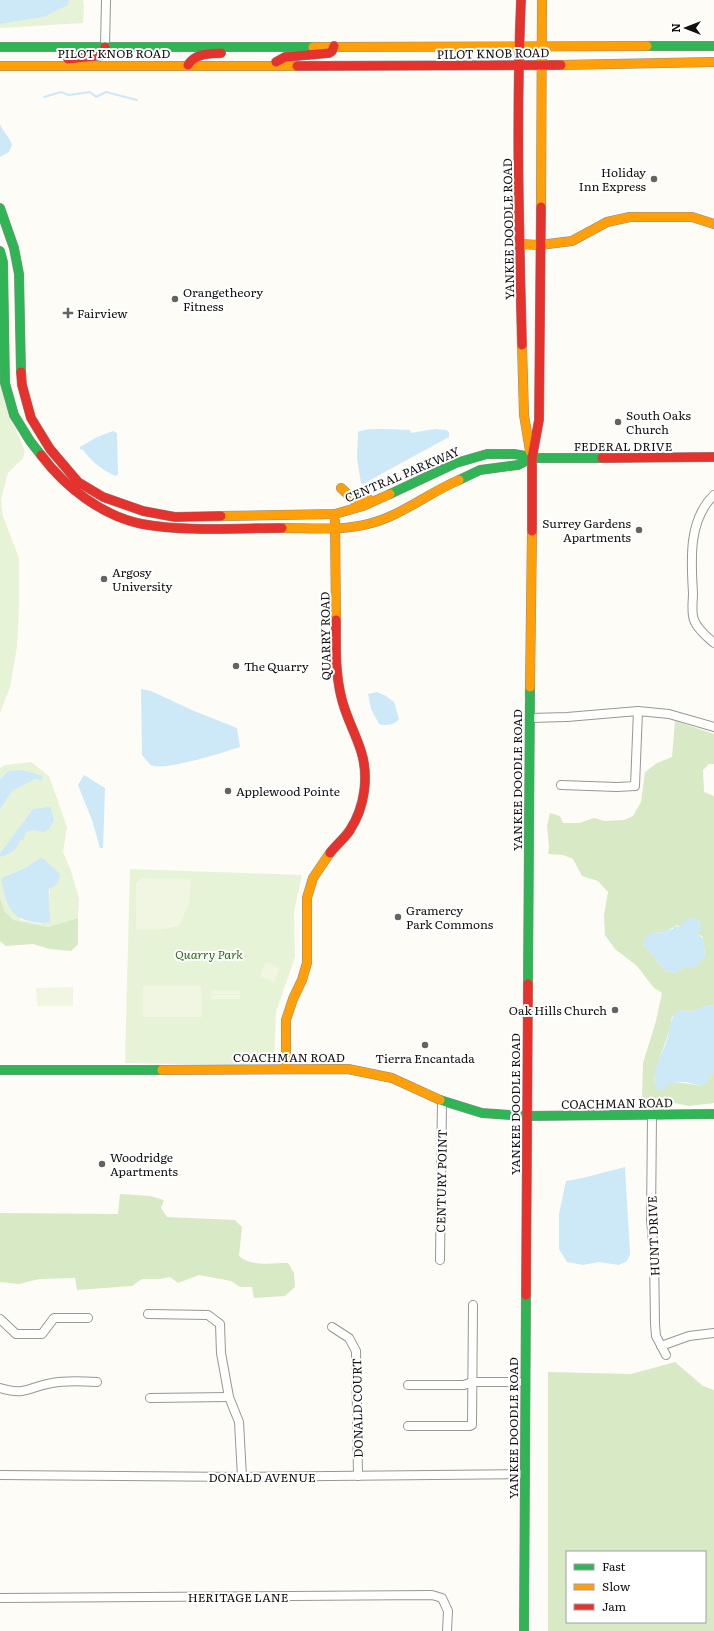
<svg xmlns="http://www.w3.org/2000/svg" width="714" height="1631" font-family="Literata,serif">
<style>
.green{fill:#e7f3d7;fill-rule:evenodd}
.forest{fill:#d8eac5;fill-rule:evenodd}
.pitch{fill:#f0f6e1}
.water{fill:#cde8f7}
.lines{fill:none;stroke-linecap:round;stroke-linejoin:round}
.stream{stroke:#cde8f7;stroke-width:2}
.street-casing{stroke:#979795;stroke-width:10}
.fast-casing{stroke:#8e8d8b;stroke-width:10}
.slow-casing{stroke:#8e8d8b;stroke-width:10}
.jam-casing{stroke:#8e8d8b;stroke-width:10}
.street{stroke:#fffffe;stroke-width:8}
.fast{stroke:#30b455;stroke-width:9}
.slow{stroke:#ff9f0a;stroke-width:9}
.jam{stroke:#e5322d;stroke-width:9}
.poi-dot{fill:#646362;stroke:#fff;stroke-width:1.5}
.labels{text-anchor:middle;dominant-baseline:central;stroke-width:4;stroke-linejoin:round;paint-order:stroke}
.street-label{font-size:12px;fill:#111;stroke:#fff}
.poi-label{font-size:12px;fill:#111;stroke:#fff;text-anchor:start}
.park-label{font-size:12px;font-style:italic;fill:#2f6b1f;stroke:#fff}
</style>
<rect width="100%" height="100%" fill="#fdfcf7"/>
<g class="green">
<path d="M69,0H83L84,9L83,23L0,28V24L44,17L67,5Z"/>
<path d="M0,376L5,404L25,451L23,458L8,473L1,499L3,516L19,558V607L17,647L10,687L0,713Z"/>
<path d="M31,762L49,776L67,827L63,852L71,871L79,899L78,918L47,927L14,920L5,912L0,898V856L20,840L25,832L33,830V809L0,853V810L12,791L35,779L8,771L0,779V768L5,765ZM42,857L53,867L48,902L41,924L21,920L1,878L23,869Z"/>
<path d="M130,869L302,875L294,912L295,957L276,1012L274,1064L234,1065L125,1063Z"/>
</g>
<g class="forest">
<path d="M675,721L714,734V764H709L703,770L704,792L714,796V1005L703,1007L691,1012L684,1010L672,1017C669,1040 657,1058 654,1081C670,1083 685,1082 701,1086L710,1073H714V1103L689,1106L665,1101H642L643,1063L656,1021L662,993L654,988L637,966L615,949L605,935L604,915L608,892L598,881L582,876L573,859L563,855L548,854L549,847L547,826L550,813L560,816L563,823H579L594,818L605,821L624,820L633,816L641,802L645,772L657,763L672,757ZM698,919L700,925L697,934L703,937L705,955L696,965L687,966L675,973L665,971L643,944L655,932L662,933C666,929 672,930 676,925L681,927Z"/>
<path d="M0,898L5,912L14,920L47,927L78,918V944L71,951L50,949L33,944L6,946L0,941Z"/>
<path d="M120,1194L150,1196L164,1200L161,1208L167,1217L235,1220L242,1227L239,1256C252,1267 272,1263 288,1263L294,1273L295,1287L285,1296L254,1298L252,1287H240L231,1281L199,1275L178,1283L170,1277L160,1279H142L132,1286L77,1290L75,1278L39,1279L19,1284L0,1282V1213L118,1214Z"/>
<path d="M675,1362L703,1386L714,1390V1631H548V1372L631,1374ZM567,1552H705V1622H567Z"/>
</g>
<g class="pitch">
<path d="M141,878L191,879L189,904L179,926L158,930L136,929V884Z"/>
<path d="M266,962L280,968L274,982L260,976Z"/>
<path d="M143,986H201L202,1017H143Z"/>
<path d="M73,987V1006H37L36,988Z"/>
<rect x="211" y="990" width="29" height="4"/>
<rect x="211" y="995" width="29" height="4"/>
</g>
<g class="water">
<path d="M0,0H69L68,5L44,17L0,24Z"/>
<path d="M0,124C3,132 10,137 12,145L9,152L0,157Z"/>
<path d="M435,429L446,430L449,432V437L363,484L361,483L357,458L358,432C370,427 396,430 410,430L411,433Z"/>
<path d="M113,431L117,433V436L118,474L116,476C102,470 92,462 83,450L80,449V447L97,437Z"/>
<path d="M141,689L151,691L194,711L237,728L240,747C225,752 162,772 151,765C148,763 145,758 142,755Z"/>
<path d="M377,692L386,696L394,702L399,719C394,725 386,726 379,724L371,709L368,694Z"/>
<path d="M22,770L43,776L42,780L35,779L12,791L0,810V779L8,771Z"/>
<path d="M84,775L105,788L103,848H100L92,820L78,785Z"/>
<path d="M50,807L54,820L49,829L44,832L33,830L26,832L23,840H20C18,850 9,854 0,857V853L33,809Z"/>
<path d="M42,857L60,874C59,882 57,886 49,889C48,901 50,911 50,922C42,924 37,923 29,921C7,916 5,897 1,878L23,869Z"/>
<path d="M694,917L698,919L700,925L703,928L697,934L704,939L705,959L701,960L699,965H696L693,969L687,966L675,973L665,971L643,944L646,936L655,932L662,933L665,930L673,929L674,926L681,927L684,921Z"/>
<path d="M714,1005V1073H710L708,1082L701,1086L686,1082L671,1083L662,1091L656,1089C651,1071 660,1059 666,1043C670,1032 669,1020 677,1011L684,1010L691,1012L703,1007Z"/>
<path d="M625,1167L630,1254L627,1261L619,1265L599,1262L583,1265L567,1262L559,1249V1214L566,1181L583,1178Z"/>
</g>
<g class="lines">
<path class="stream" d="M44,97L61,92L69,95L90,92L96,97L106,92L137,100"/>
<defs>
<g id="street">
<path d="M105,47L106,0"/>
<path d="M714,495C688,520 691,560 693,593C693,602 691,611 694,620C697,628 708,638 714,643"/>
<path d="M530,718L567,717L638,711L669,714L714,727"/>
<path d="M561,785L617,787L635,786L638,711"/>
<path d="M652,1115L651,1220L654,1253L655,1324L656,1336L666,1355"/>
<path d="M440,1260L442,1101"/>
<path d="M148,1314L208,1315L220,1324L221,1353L229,1397L239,1422L242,1477"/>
<path d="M0,1319L16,1334H42L54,1318H88"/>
<path d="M332,1327L349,1338L356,1351L358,1476"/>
<path d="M661,1346L689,1336L714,1333"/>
<path d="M408,1385H464L472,1382H525"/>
<path d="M0,1388C27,1396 28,1387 52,1383C66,1380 82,1381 97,1382"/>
<path d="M150,1398L229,1397"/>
<path d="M408,1426H470L472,1425L473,1305"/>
<path d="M0,1475L242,1477L525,1474"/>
<path d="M0,1598L432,1595L442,1598L448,1611L447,1631"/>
</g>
<g id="fast">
<path d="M647,46H714"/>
<path d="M0,47H313"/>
<path d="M0,208L14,248L19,274L21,372"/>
<path d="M0,251L3,262L5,383L14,415L30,441L41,455"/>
<path d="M459,480L480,470L518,465L532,458"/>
<path d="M390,494L456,463L487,454H514L538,458H602"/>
<path d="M528,984L530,687"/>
<path d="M0,1070H162"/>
<path d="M440,1100L482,1113L526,1116L714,1114"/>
<path d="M524,1631L526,1295"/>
</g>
<g id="slow">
<path d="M313,47L647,46"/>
<path d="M561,65L714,62"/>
<path d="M0,66H297"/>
<path d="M541,207L542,0"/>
<path d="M519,244L540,245L572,241L607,222L630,217H692L714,224"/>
<path d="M522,345L524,415L530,451"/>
<path d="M341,488L355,501L370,500"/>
<path d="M221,516L335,514L363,506L390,494"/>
<path d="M335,521L336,620"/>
<path d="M282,528C310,528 341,531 368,524C401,516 428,493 459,480"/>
<path d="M530,687L532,531"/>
<path d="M286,1069V1020L293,999L302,980L307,963V898L313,878L330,853"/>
<path d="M162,1070L348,1069L392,1078L440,1100"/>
</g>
<g id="jam">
<path d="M521,0C516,115 519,230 522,345"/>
<path d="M68,59L103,55L106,51L105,47"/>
<path d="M276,62L285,57L329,53L332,51L334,46"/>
<path d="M188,65C196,53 208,54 221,53"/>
<path d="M297,66L561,65"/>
<path d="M21,372L22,385L31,418L50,449L78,482L103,497L143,511L175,517L221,516"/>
<path d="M41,455C65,487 102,516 142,524C185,532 238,528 282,528"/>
<path d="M602,458L714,457"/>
<path d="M532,531V458L539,420L541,207"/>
<path d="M330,853C336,845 345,838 350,830C365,807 369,776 361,751C355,732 345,715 341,696C335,671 336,646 336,620"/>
<path d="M526,1295L528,984"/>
</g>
</defs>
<use href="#street" class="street-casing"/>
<use href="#fast" class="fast-casing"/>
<use href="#slow" class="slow-casing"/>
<use href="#jam" class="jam-casing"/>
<use href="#street" class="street"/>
<use href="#fast" class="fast"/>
<use href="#slow" class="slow"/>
<use href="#jam" class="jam"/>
</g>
<g class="poi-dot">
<circle cx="654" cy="179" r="4"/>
<circle cx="175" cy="299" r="4"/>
<path d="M66 307h4v4h4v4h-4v4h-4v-4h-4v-4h4z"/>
<circle cx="618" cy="422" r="4"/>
<circle cx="639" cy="530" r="4"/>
<circle cx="104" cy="579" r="4"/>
<circle cx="236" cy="666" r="4"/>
<circle cx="228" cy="791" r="4"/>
<circle cx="398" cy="917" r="4"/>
<circle cx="615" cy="1010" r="4"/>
<circle cx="425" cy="1045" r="4"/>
<circle cx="102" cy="1164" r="4"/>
</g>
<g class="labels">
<g class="street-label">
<text x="114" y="53">PILOT KNOB ROAD</text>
<text transform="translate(493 53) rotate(-1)">PILOT KNOB ROAD</text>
<text transform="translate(508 229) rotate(-91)">YANKEE DOODLE ROAD</text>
<text x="623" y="446">FEDERAL DRIVE</text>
<text transform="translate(402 474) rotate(-23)">CENTRAL PARKWAY</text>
<text transform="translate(325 636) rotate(-91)">QUARRY ROAD</text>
<text transform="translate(517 780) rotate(-90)">YANKEE DOODLE ROAD</text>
<text x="289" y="1057">COACHMAN ROAD</text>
<text transform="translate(617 1103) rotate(-1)">COACHMAN ROAD</text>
<text transform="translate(515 1104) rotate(-90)">YANKEE DOODLE ROAD</text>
<text transform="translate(441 1181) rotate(-89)">CENTURY POINT</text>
<text transform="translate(653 1236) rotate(-92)">HUNT DRIVE</text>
<text transform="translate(357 1408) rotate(-91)">DONALD COURT</text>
<text transform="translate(513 1428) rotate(-90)">YANKEE DOODLE ROAD</text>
<text x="262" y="1477">DONALD AVENUE</text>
<text x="238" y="1597">HERITAGE LANE</text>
</g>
<g class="poi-label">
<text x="646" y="172" text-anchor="end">Holiday<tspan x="646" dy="14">Inn Express</tspan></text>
<text x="183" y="292">Orangetheory<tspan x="183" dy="14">Fitness</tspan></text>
<text x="77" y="313">Fairview</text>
<text x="626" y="415">South Oaks<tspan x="626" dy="14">Church</tspan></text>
<text x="631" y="523" text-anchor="end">Surrey Gardens<tspan x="631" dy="14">Apartments</tspan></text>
<text x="112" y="572">Argosy<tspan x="112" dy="14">University</tspan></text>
<text x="244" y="666">The Quarry</text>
<text x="236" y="791">Applewood Pointe</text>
<text x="406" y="910">Gramercy<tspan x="406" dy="14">Park Commons</tspan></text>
<text x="607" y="1010" text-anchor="end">Oak Hills Church</text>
<text x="425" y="1058" text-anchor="middle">Tierra Encantada</text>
<text x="110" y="1157">Woodridge<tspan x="110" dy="14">Apartments</tspan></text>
</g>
<g class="park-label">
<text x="209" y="954">Quarry Park</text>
</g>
</g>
<rect x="566" y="1551" width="140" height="72" fill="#ffffff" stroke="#a0a0a0"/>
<rect x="574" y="1564" width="20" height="6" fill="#30b455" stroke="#a0a0a0"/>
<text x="602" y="1571" font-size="12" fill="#111111">Fast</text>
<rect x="574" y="1584" width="20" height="6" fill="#ff9f0a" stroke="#a0a0a0"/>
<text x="602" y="1591" font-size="12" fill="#111111">Slow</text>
<rect x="574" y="1604" width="20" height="6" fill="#e5322d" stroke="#a0a0a0"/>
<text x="602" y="1611" font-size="12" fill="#111111">Jam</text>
<g transform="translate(686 28) rotate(270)" stroke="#ffffff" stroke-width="3" paint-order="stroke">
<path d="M0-3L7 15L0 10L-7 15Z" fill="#111111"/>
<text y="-6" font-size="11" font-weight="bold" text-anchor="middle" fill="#111111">N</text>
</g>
</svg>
